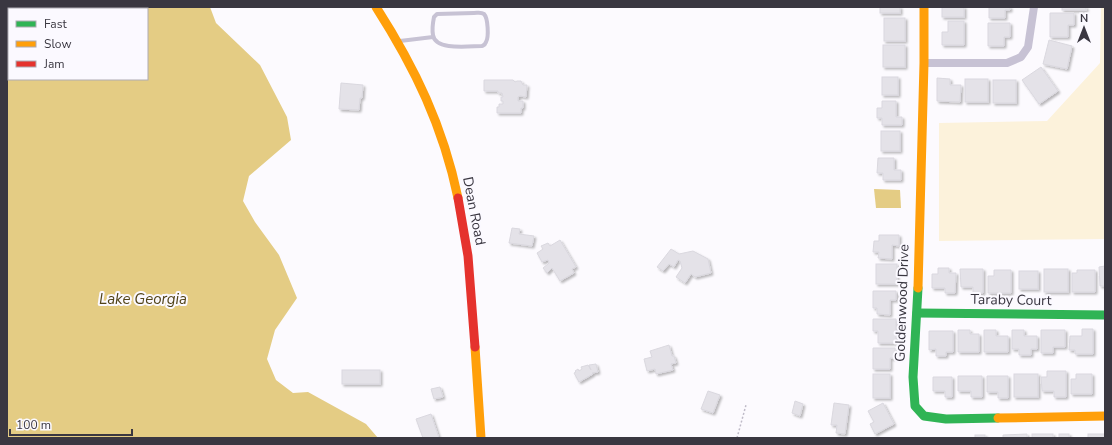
<svg xmlns="http://www.w3.org/2000/svg" width="1112" height="445" font-family="'Nunito Sans',sans-serif">
<style>
.green{fill:#fcf2db}
.water{fill:#e4cc84;fill-rule:evenodd}
.building{fill:#e4e2e8;stroke:#dad8df;filter:url(#shadow)}
.lines{fill:none;stroke-linecap:round;stroke-linejoin:round}
.path{stroke:#bfbbc8;stroke-width:1.5;stroke-dasharray:2 2;stroke-linecap:butt}
.lane{stroke:#c7c2d4;stroke-width:4}
.street{stroke:#c7c2d4;stroke-width:8}
.fast{stroke:#30b455;stroke-width:9}
.slow{stroke:#ff9f0a;stroke-width:9}
.jam{stroke:#e5322d;stroke-width:9}
.labels{text-anchor:middle;dominant-baseline:central;stroke-width:4;stroke-linejoin:round;paint-order:stroke}
.street-label{font-size:14px;fill:#3a3741;stroke:#fbf9ff}
.water-label{font-size:15px;font-style:italic;fill:#514318;stroke:#fbf9ff}
</style>
<defs>
<filter id="shadow"><feDropShadow dx="2" dy="2" stdDeviation="1" flood-color="#0004"/></filter>
</defs>
<rect width="100%" height="100%" fill="#fcfafe"/>
<path class="green" d="M1101,7H1105V239L939,241V123L1047,121L1100,63Z"/>
<g class="water">
<path d="M7,7H210L216,23L260,65L287,117L291,140L249,176L243,201L255,222L279,255L297,298L275,330L267,359L276,380L293,393L308,392L366,424L378,438H7ZM9,9H147V79H9Z"/>
<path d="M874,189L900,190L901,208H876Z"/>
</g>
<g class="building">
<rect x="880" y="7" width="20" height="6"/>
<rect x="942" y="7" width="22" height="10"/>
<path d="M989,7H1010V10H1005V18H989Z"/>
<rect x="1062" y="7" width="24" height="3"/>
<path d="M1050,13H1074V25H1068V37H1050Z"/>
<rect x="884" y="18" width="21" height="23"/>
<path d="M948,21H964V45H942V32H948Z"/>
<path d="M988,23H1010V37H1004V46H988Z"/>
<path d="M1049,40L1072,46L1067,69L1043,64Z"/>
<rect x="883" y="45" width="22" height="22"/>
<path d="M1041,67L1058,91L1039,104L1022,80Z"/>
<rect x="882" y="77" width="16" height="18"/>
<path d="M937,78L950,79V85H961L960,102L937,101Z"/>
<rect x="965" y="79" width="23" height="23"/>
<path d="M484,80H513L515,82L517,81H521L523,85H527L526,97L520,96L518,97V101H523V108H521V113H497V107H499V104H503V101H501V97H503L502,93H498V91H484Z"/>
<rect x="993" y="80" width="23" height="23"/>
<path d="M341,83L363,85L362,98H360L359,110L339,109Z"/>
<path d="M882,101H896V117H902V125H882V118H877V108H882Z"/>
<rect x="881" y="131" width="19" height="20"/>
<path d="M878,158H894V170H901V180H883V173H877Z"/>
<path d="M512,228L520,229L519,234L534,236L532,246L509,243Z"/>
<path d="M879,235H899V246L892,245V259L878,258L879,252H873L874,241H879Z"/>
<path d="M560,240L576,267L572,269L574,273L560,281L552,268L547,273L543,268L549,263L548,260L542,262L537,253L543,249L541,246L548,243L550,246Z"/>
<path d="M671,249L679,254L693,251L708,259L711,273L695,277L691,274L685,283L676,277L682,268L680,261L678,260L674,267L669,264L663,271L657,267Z"/>
<rect x="876" y="264" width="21" height="20"/>
<path d="M1105,266V286H1100L1099,267Z"/>
<path d="M938,268H949V273H956L955,293H945V288H932V274H938Z"/>
<path d="M960,269H983V293L973,294V287H961Z"/>
<rect x="1044" y="269" width="24" height="23"/>
<path d="M994,270H1011V293H988V276H994Z"/>
<path d="M1077,270H1095V292H1072V273H1077Z"/>
<rect x="1019" y="271" width="19" height="18"/>
<path d="M873,291H896V300H890V315L877,314V308H873Z"/>
<path d="M873,319H896V343H878V331H873Z"/>
<path d="M1082,329H1093V354H1075V350H1069L1070,336H1082Z"/>
<path d="M958,330H970V334H979V352H958Z"/>
<path d="M984,330H996V336H1008V352H984Z"/>
<path d="M1012,330H1024V336H1037V349H1031V355H1019V349H1012Z"/>
<path d="M1041,330H1065V347H1053V353H1041Z"/>
<path d="M929,331H953V352H946V356H936V349L929,350Z"/>
<path d="M669,345L672,356H674L676,363L671,364L673,370L656,374L655,369L647,371L644,359L652,357L650,351Z"/>
<path d="M873,348H895V358H890V369H873Z"/>
<path d="M596,364L598,372L592,373L593,374L579,382L574,373L576,372L575,371L578,369L579,371L582,369L581,367L588,365L591,370L589,365Z"/>
<rect x="342" y="370" width="38" height="14"/>
<path d="M1047,371H1066V397H1054V391H1042L1041,377H1047Z"/>
<rect x="873" y="374" width="17" height="24"/>
<rect x="1014" y="374" width="24" height="23"/>
<path d="M1076,374H1092V394H1071V379H1076Z"/>
<path d="M958,376H982V397H971V391H958Z"/>
<path d="M987,376H1008V398H998V392H987Z"/>
<path d="M933,377H952V397H945V391H933Z"/>
<path d="M440,387L443,397L434,399L431,389Z"/>
<path d="M708,391L720,395L713,413L701,409Z"/>
<path d="M795,401L803,404L800,416L792,413Z"/>
<path d="M834,403L849,405L845,434L836,433L837,425H831Z"/>
<path d="M883,403L894,424L875,434L870,424L874,422L868,411Z"/>
<path d="M431,414L439,438H423L416,419Z"/>
<path d="M1027,434V438H1003V435Z"/>
<rect x="1032" y="434" width="21" height="4"/>
<rect x="1059" y="434" width="10" height="4"/>
<rect x="1088" y="434" width="17" height="4"/>
<rect x="975" y="435" width="10" height="3"/>
</g>
<g class="lines">
<path class="path" d="M737,438L746,405"/>
<g class="lane">
<path d="M474,13C478,13 481,12 484,14C488,18 489,37 486,42C485,45 484,45 482,46C470,46 435,51 433,35C432,30 433,22 434,17L437,14Z"/>
<path d="M400,41L433,37"/>
</g>
<path class="street" d="M924,63H1007L1021,57L1028,47L1034,7"/>
<g class="fast">
<path d="M918,288L913,377L915,406L924,416L946,419L998,418"/>
<path d="M917,313L1105,315"/>
</g>
<g class="slow">
<path d="M376,7C415,68 443,126 458,198"/>
<path d="M918,288L924,63V7"/>
<path d="M475,347L481,438"/>
<path d="M998,418L1105,416"/>
</g>
<path class="jam" d="M458,198L468,256L475,347"/>
</g>
<g class="labels">
<g class="street-label">
<text transform="translate(474 211) rotate(79)">Dean Road</text>
<text transform="translate(1011 300) rotate(1)">Taraby Court</text>
<text transform="translate(902 303) rotate(-88)">Goldenwood Drive</text>
</g>
<g class="water-label">
<text x="143" y="299">Lake Georgia</text>
</g>
</g>
<rect width="1112" height="445" fill="none" stroke="#3a3741" stroke-width="16"/>
<rect x="8" y="8" width="140" height="72" fill="#fbf9ff" stroke="#aeabb3"/>
<rect x="16" y="21" width="20" height="6" fill="#30b455" stroke="#aeabb3"/>
<text x="44" y="28" font-size="12" fill="#3a3741">Fast</text>
<rect x="16" y="41" width="20" height="6" fill="#ff9f0a" stroke="#aeabb3"/>
<text x="44" y="48" font-size="12" fill="#3a3741">Slow</text>
<rect x="16" y="61" width="20" height="6" fill="#e5322d" stroke="#aeabb3"/>
<text x="44" y="68" font-size="12" fill="#3a3741">Jam</text>
<g transform="translate(1084 28)" stroke="#fbf9ff" stroke-width="3" paint-order="stroke">
<path d="M0-3L7 15L0 10L-7 15Z" fill="#3a3741"/>
<text y="-6" font-size="11" font-weight="bold" text-anchor="middle" fill="#3a3741">N</text>
</g>
<path d="M10 429v6h122v-6" fill="none" stroke="#3a3741" stroke-width="2"/>
<text x="16" y="429" font-size="12" fill="#3a3741" stroke="#fbf9ff" stroke-width="3" paint-order="stroke">100 m</text>
</svg>
